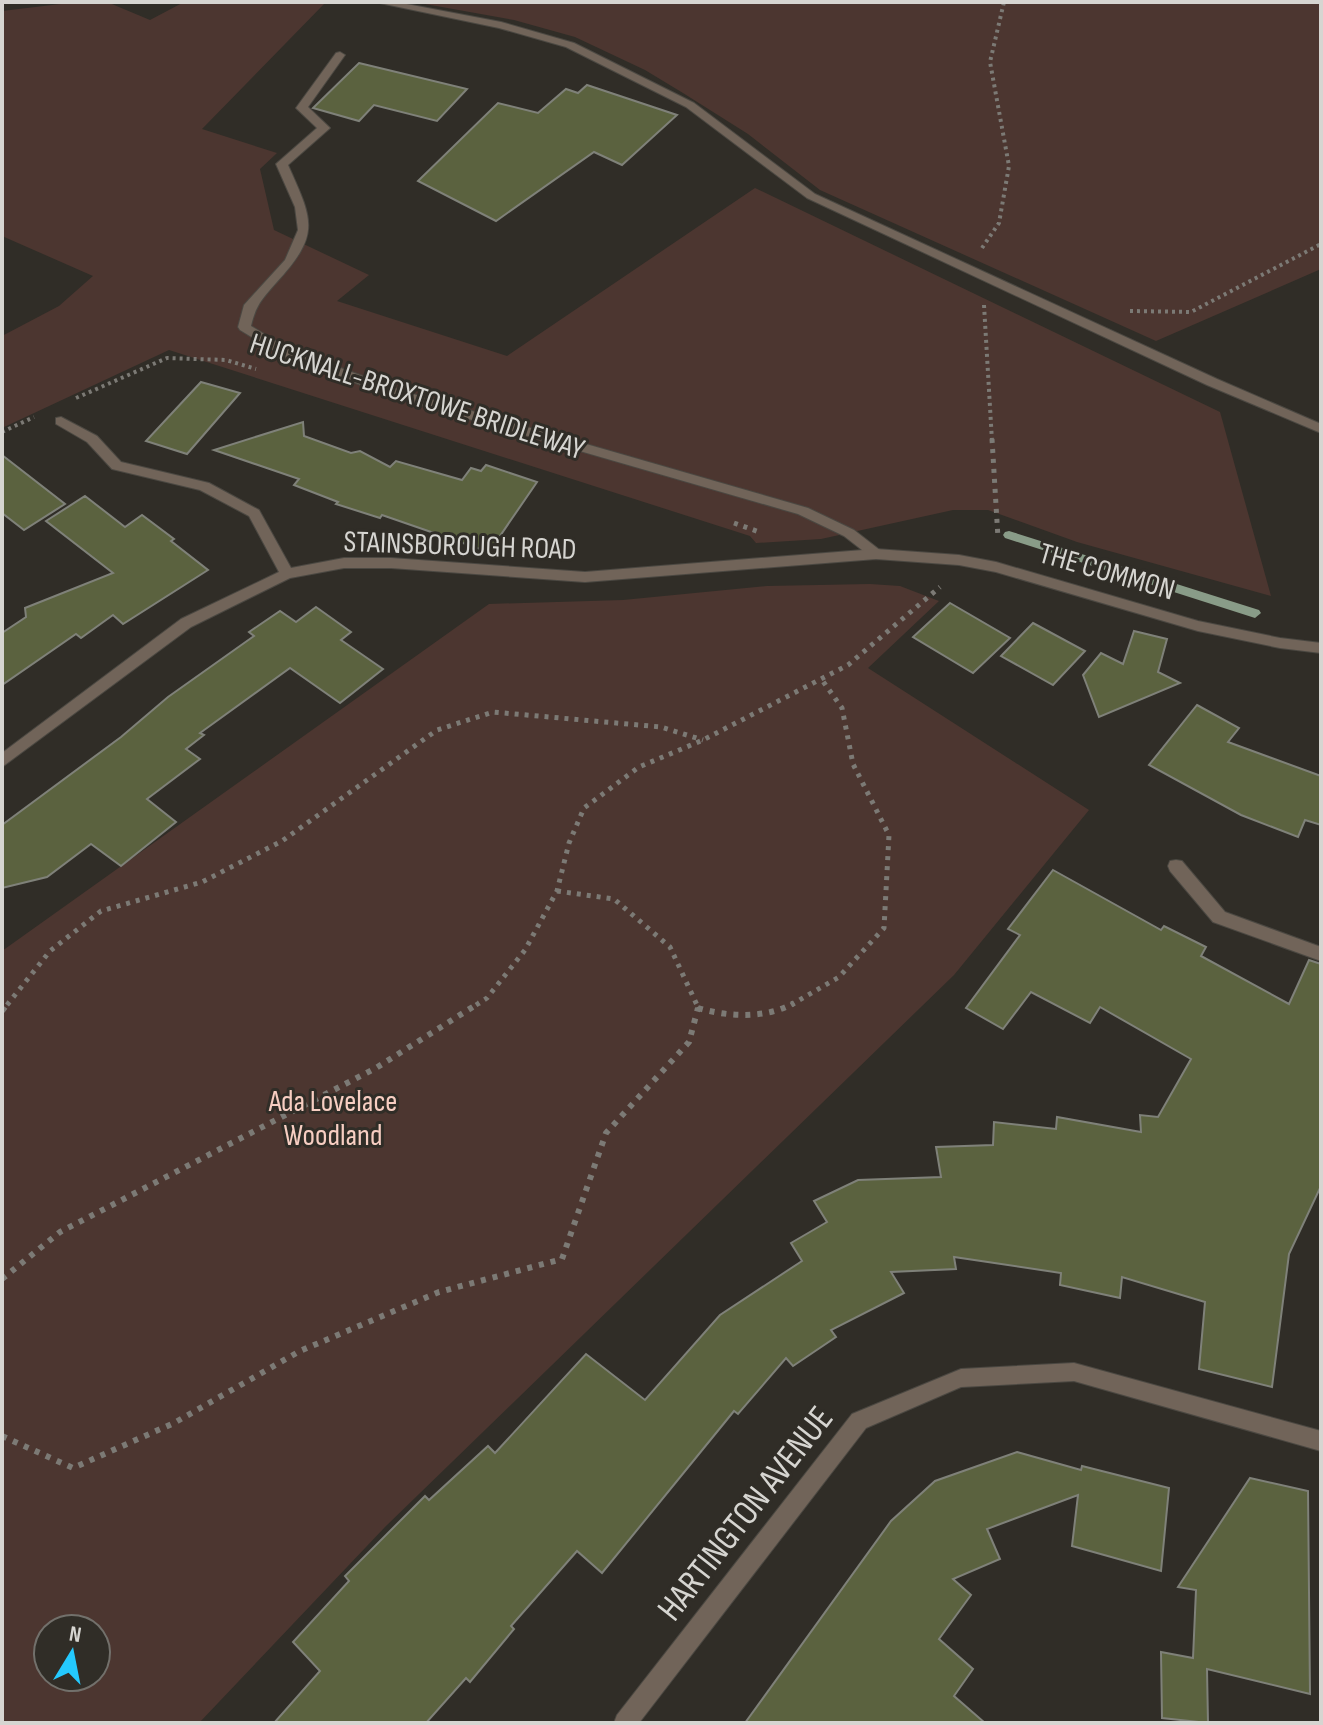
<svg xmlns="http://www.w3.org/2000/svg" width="1323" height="1725" font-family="'Sofia Sans Condensed',sans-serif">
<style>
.green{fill:#4c3630;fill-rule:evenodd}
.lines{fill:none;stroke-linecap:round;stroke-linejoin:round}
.stream{fill:#899c88;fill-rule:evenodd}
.building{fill:#5b623f;stroke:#7f8179;stroke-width:2}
.lane-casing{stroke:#4b4842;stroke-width:2}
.street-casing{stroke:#4b4842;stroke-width:2}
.path-far2{stroke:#7c7a75;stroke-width:4;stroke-dasharray:3 4;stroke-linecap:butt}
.path-far1{stroke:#7c7a75;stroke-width:5;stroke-dasharray:4 6;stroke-linecap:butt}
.path{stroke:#7c7a75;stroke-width:6;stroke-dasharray:5 7;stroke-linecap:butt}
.lane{fill:#716459;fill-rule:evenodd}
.street{fill:#716459;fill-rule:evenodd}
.labels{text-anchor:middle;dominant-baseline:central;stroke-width:6;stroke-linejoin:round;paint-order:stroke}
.street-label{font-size:30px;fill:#d6d5d1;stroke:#302d27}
.park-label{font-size:30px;fill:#f7cec2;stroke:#302d27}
.near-street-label{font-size:36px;fill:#d6d5d1;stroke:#302d27}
</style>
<rect width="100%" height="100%" fill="#302d27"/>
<g class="green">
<path d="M77,2H107L150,20L184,2L325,3L202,129L277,153L260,169L274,230L369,275L337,301L507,356L755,188L1220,412L1271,596L1077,542L988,510H953L821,539L756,543L750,536L169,350L2,428V336L59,306L93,276L2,236V11Z"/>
<path d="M414,2H1321V269L1156,341L820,190L748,134L683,93L645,70L575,37L514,20Z"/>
<path d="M870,584L900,586L939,601L868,668L1089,810L954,975L385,1527L199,1723H2V951L489,604L623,600L767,586ZM48,1629H96V1677H48Z"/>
</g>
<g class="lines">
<path class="stream" d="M1009,531L1259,610L1261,613L1255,618L1005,538L1003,535L1005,532Z"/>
</g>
<g class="building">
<path d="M359,63L467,89L437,121L374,105L359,121L313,108Z"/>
<path d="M587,85L677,115L622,165L594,152L496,221L418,181L498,103L538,113L566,89L578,93Z"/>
<path d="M201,382L240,393L187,454L146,441Z"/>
<path d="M303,422L304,436L351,453L360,451L390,467L396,461L462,480L471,468L481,471L486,465L537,482L489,552L382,515L380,518L336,504L338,502L294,485L299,479L214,450Z"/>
<path d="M2,455L65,504L24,530L2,513Z"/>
<path d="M85,496L125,527L142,515L174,539L171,541L208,570L123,624L113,615L81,638L76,634L2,685V633L26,617L25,608L113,573L46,521Z"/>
<path d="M950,603L1010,638L973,673L913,637Z"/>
<path d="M316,607L351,632L341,640L383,669L340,703L290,668L200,733L204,735L186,749L200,759L147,799L176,822L121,866L91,844L47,877L2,888V825L121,737L168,697L254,636L249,632L280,611L296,622Z"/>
<path d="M1033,623L1085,651L1053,685L1001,656Z"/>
<path d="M1134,631L1167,639L1158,672L1180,683L1099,717L1083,675L1101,653L1123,664Z"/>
<path d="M1197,705L1239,728L1228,742L1321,776V825L1305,820L1298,837L1241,815L1149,765Z"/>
<path d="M1053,870L1161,930L1164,926L1206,947L1201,956L1289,1004L1309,960L1321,964V1186L1289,1254L1272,1387L1199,1369L1205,1302L1122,1277L1120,1298L1060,1285L1061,1273L954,1257L956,1269L891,1272L904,1293L831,1330L836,1337L793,1366L786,1358L738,1414L734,1411L602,1573L577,1551L511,1626L514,1629L470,1682L466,1678L426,1723H274L320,1671L293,1642L349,1581L345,1576L425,1496L429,1500L488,1446L495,1453L586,1354L645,1400L720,1315L802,1261L791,1243L827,1222L814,1201L858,1180L941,1177L936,1147L993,1145L994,1122L1056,1129L1057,1117L1141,1132L1140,1115L1158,1117L1191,1059L1100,1007L1090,1023L1031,992L1003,1029L966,1008L1020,935L1008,929Z"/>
<path d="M1017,1452L1081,1470L1082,1466L1169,1488L1161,1571L1072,1546L1078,1495L987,1529L1000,1559L953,1579L971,1595L939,1639L973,1669L954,1696L985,1723H745L891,1521L935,1481Z"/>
<path d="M1250,1478L1308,1491L1310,1694L1207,1669L1208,1723L1162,1718L1161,1652L1193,1658L1196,1590L1178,1587Z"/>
</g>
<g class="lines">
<defs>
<g id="lane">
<path d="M375,2H396L501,22L574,43L694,103L815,194L1217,379L1321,424V433L1207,385L807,198L686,107L566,47L499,28Z"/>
<path d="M340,52L345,55L308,107L330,128L288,165C313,221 321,234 276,283C262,299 256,305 251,326L289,349L406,392L808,508L854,530L881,551L883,554L881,557H871L844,536L798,514L396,398L281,355L240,330L238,327L244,305L285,260L298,230L295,207L276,164L317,128L296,108L336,53Z"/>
</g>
<g id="street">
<path d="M61,417L97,436L121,462L209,483L259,510L291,568L344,558H391L585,572L876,549L959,555L996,562L1198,621L1280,638L1321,643V653L1280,648L1198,631L996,572L959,565L876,559L585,582L391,568H344L290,578L191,627L2,767V753L181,619L279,572L249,516L200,490L112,469L87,442L56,424V418Z"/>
<path d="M1176,860L1182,861L1225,912L1321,947V961L1213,922L1170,871L1168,866L1170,861Z"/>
<path d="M1074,1363L1321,1431V1451L1074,1381L961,1387L866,1428L639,1723H614L617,1715L852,1414L961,1369Z"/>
</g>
</defs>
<use href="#lane" class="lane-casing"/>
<use href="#street" class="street-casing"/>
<g class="path-far2">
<path d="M982,248L999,223L1009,166L990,62L1004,2"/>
<path d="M984,305L992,441"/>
<path d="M1130,311L1191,312L1321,244"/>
<path d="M76,398L167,358L226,360L256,369"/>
<path d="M2,432L34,417"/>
</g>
<g class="path-far1">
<path d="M992,439L998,538"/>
<path d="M734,523L762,533"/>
<path d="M557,891L614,899L670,947L697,1005"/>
<path d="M7,1005L50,951L101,911L202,882L282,841L437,730L493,712L661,727L703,740"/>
<path d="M476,1005L487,998L525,950L557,891L569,843L584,808L639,767L703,740L848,665L940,587"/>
<path d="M791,1005L839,977L884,928L889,835L853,764L842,708L822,680"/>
</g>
<g class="path">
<path d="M698,1008C728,1017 766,1019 794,1003"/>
<path d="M2,1011L8,1003"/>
<path d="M2,1279L60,1232L376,1068L479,1003"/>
<path d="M2,1436L73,1468L174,1423L300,1351L439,1292L562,1259L606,1133L689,1042L698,1008L696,1003"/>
</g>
<use href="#lane" class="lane"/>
<use href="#street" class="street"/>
</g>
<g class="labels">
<g class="street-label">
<text transform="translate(417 397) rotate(18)">HUCKNALL-BROXTOWE BRIDLEWAY</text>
<text transform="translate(460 546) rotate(2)">STAINSBOROUGH ROAD</text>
<text transform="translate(1107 572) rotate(16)">THE COMMON</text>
</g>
<g class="park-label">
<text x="333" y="1102">Ada Lovelace<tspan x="333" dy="34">Woodland</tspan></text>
</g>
<g class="near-street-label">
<text transform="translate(746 1514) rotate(-52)">HARTINGTON AVENUE</text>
</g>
</g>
<rect width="1323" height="1725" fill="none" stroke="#d6d5d1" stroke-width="8"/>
<g transform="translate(72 1653) rotate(10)"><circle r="38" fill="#302d27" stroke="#72706b" stroke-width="2"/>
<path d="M0-6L14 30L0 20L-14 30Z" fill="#24c9fe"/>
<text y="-12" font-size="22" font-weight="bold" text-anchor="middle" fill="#d6d5d1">N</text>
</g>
</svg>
